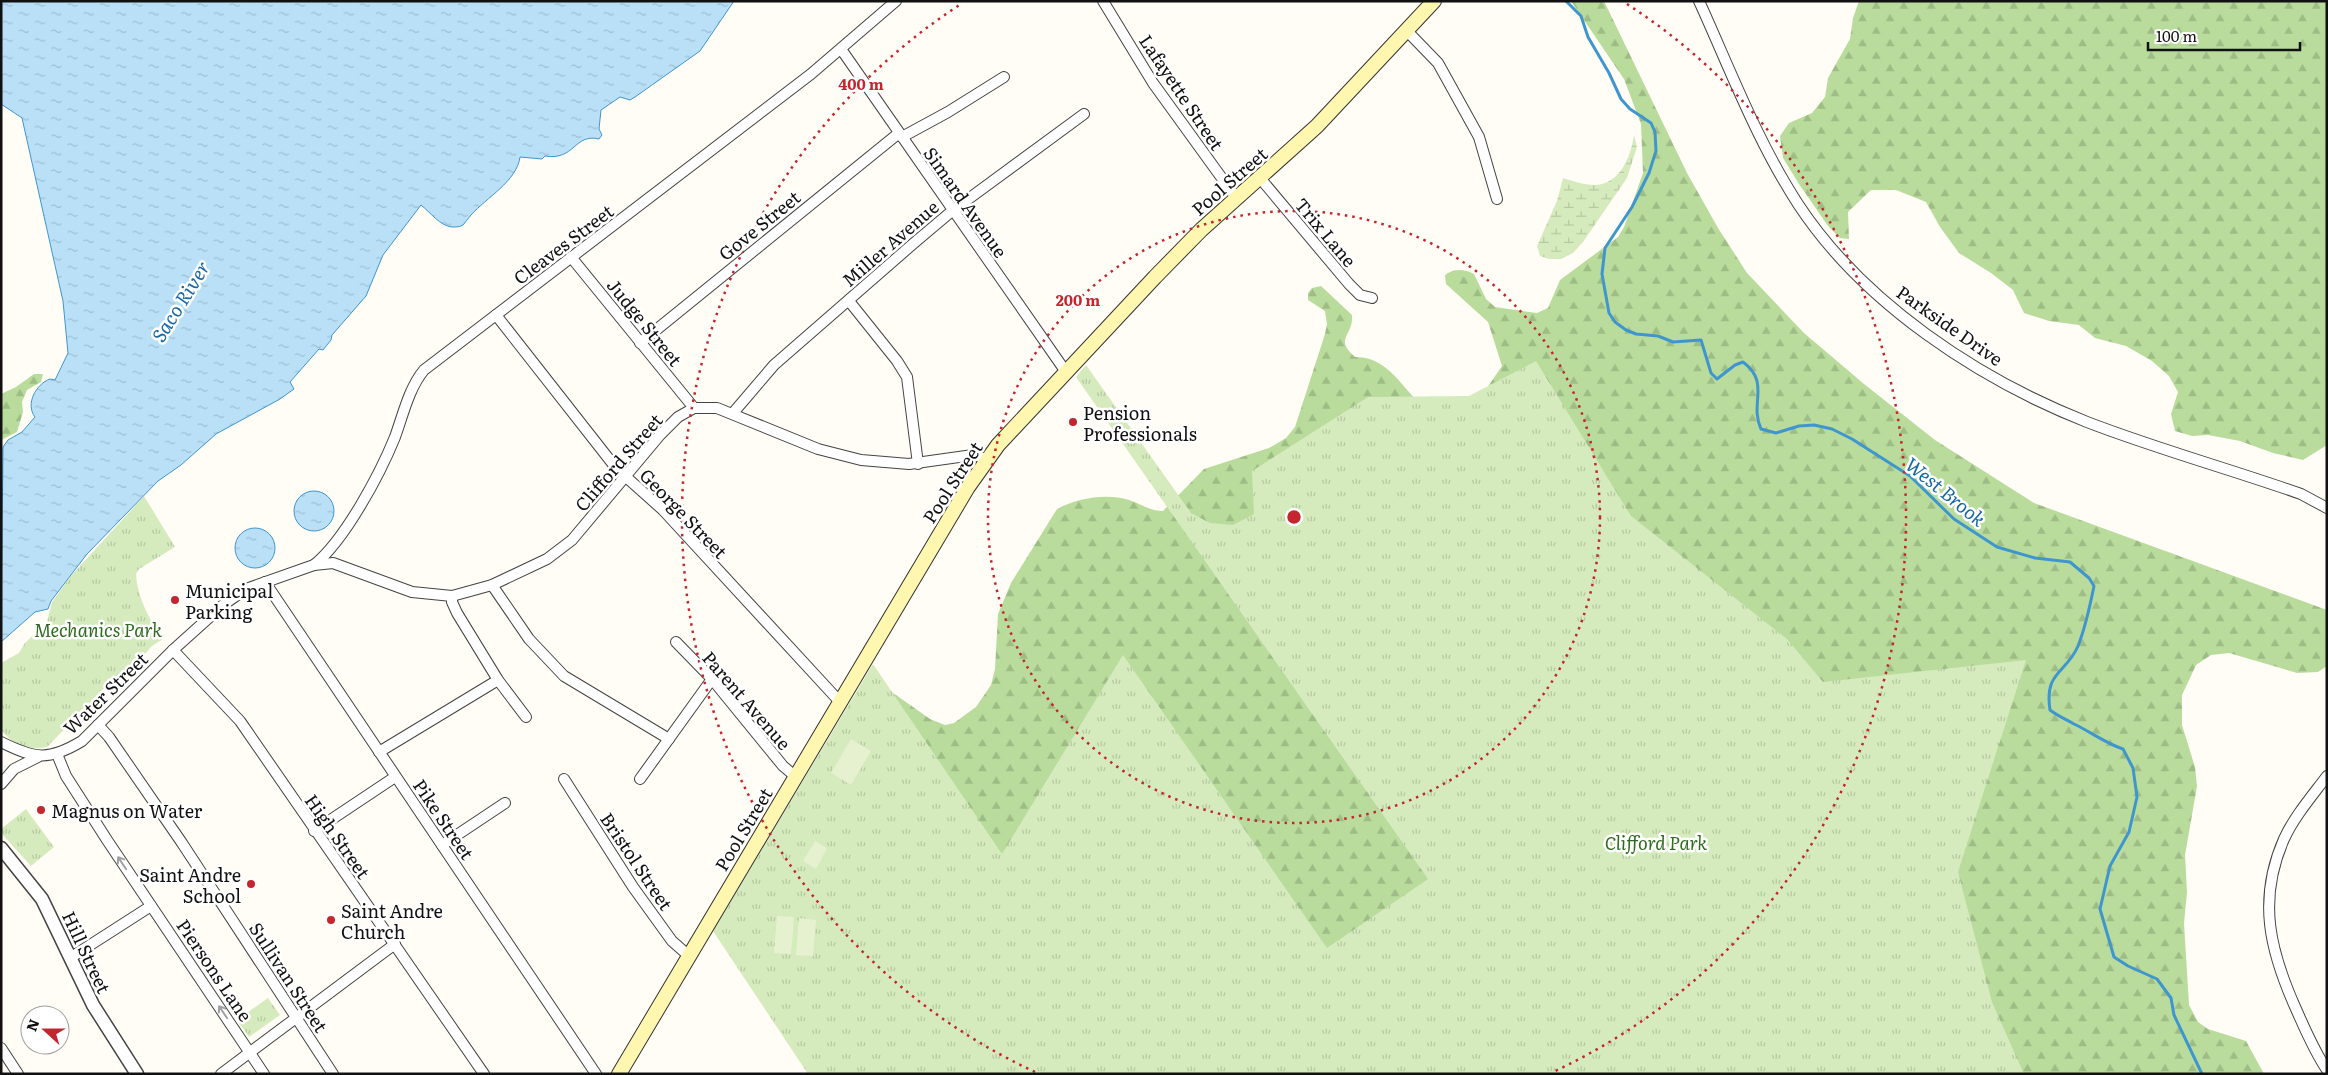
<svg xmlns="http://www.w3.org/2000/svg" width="2328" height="1075" font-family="Literata,serif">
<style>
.forest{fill:url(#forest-firs)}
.wetland{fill:url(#wetland-marsh)}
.park{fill:url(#park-tufts)}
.pitch{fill:#e6f2cf}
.water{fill:url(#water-ripples);stroke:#3f96cf}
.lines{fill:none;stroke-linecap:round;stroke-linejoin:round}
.stream{stroke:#3f96cf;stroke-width:3}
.minor-casing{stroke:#444;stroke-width:12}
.tertiary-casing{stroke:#444;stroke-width:15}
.secondary-casing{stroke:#333;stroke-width:16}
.minor{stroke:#fff;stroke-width:10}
.tertiary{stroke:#fff;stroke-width:12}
.secondary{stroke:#fff6b0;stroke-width:14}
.oneway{stroke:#a0a0a0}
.ring{fill:none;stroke:#c4262e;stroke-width:2.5;stroke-dasharray:2.5 5}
.poi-dot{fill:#c4262e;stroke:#fff;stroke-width:2}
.labels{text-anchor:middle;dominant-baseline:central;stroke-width:5;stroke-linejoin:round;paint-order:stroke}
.street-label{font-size:18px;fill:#111;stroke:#fff}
.poi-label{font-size:18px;fill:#111;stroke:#fff;text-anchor:start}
.park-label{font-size:18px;font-style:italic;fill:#2f6b1f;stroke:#fff}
.water-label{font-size:19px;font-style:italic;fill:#1768a6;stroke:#fff}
.centre{fill:#c4262e;stroke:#fff;stroke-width:2.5}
.ring-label{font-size:15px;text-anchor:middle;font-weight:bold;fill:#c4262e;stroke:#fff;stroke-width:5;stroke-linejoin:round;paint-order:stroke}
</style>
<defs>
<pattern id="forest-firs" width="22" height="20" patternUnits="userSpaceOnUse" patternTransform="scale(1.25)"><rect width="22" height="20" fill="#b9dc9c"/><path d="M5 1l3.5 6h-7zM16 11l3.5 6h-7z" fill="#9ebc85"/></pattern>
<pattern id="wetland-marsh" width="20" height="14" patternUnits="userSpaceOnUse" patternTransform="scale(1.25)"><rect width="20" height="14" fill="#d5ebbd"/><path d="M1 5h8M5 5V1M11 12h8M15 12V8" fill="none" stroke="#b6c8a1"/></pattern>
<pattern id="park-tufts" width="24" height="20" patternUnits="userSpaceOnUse" patternTransform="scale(1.25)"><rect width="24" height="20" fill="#d5ebbd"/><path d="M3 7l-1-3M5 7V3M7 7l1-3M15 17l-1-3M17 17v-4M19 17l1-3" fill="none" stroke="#b6c8a1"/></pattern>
<pattern id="water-ripples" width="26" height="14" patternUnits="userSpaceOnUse" patternTransform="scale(1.25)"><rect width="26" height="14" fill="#b9e0f7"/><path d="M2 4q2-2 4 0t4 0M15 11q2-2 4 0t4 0" fill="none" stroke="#9ebfd3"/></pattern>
</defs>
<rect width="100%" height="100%" fill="#fffdf5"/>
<g class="forest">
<path d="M1571,1H1604L1687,173L1718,228L1747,273L1804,333L1864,384L1935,440L2034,503L2327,610V666L2318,672L2297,673L2229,653L2211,655L2196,665L2182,695V725L2195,767L2197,786L2185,855L2187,892L2184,923L2189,1005L2198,1022L2208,1029L2246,1041L2264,1074H819L869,676L930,719L945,725L954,723L976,707L991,685L995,669L998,614L1011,583L1057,509C1077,498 1107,493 1129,500C1141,504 1150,511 1163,511L1204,469L1269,448L1286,438L1295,427L1325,334L1327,324L1325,311L1308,300V293L1312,288L1321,286L1352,315C1354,336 1333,338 1355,357C1385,357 1398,381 1417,401H1478L1502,366L1488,322L1446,284L1445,275C1454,268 1464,269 1474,274L1486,299L1495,307L1537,313L1548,308L1560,280L1618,237L1624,227L1643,173L1641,124L1624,79Z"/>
<path d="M1859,1H2327V445L2303,460L2273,453L2240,441L2208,435L2192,436L2175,431L2171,414L2178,392L2169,376L2152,361L2126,346L2095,338L2079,325L2049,321L2024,313L2013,290L1991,273L1959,253L1940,227L1926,202L1896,190H1871L1848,212L1849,239L1840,238L1828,226L1799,184L1783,158L1780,136L1789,123L1812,113L1825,97L1828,78L1850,39L1853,18Z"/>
<path d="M34,374H43L41,382L27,390L22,402L23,412L17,432L1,440V394L16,387Z"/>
</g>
<path class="wetland" d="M1634,135L1637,147L1627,178L1583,242L1573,253L1561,259H1549L1540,256L1537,246L1557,201L1563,178C1573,181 1584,185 1594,185C1620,185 1631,156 1634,135Z"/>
<g class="park">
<path d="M1536,361L1631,516L1787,639L1823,682L2026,660L1958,872L1992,1002L2024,1074H808L713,931L873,664L1002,854L1123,655L1327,948L1428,879L1076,377L1086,365L1191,513L1210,523L1233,525L1254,514L1252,471L1368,397L1469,396Z"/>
<path d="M144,496L175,547L139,569L136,574C137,596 150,622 163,639L152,646L115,687L103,689L47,747C30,751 10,744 1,729V663L19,653L25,643L47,622L52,602L70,577Z"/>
<path d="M26,809L54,847L31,866L1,833V829Z"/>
<path d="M268,998L280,1015L249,1037L237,1020Z"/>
</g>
<g class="pitch">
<path d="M851,739L871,751L851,785L831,773Z"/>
<path d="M815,841L827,848L816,869L803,861Z"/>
<path d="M777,916L794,917L791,954L774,953Z"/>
<path d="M799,918L816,920L813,956L796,955Z"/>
</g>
<g class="water">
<path d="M1,1H734L700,51L635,97L630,100L620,97L601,110L599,129L602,135L599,139C574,133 575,161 545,156L542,159L520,157C517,181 486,198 471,215C468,218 466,222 463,225C460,227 456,227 452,227C440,226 430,212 421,205L383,255L366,296L332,335L331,340L323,350L319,349L290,382L294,389L280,399L216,434L181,465L158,481L87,554L51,601L48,609L35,612L1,642L3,447L8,440L22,432L35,417C25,404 36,384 50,379L55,380L68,353L63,301L22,118L1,104Z"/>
<circle cx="314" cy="511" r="20"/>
<circle cx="255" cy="548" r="20"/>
</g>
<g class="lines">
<path class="stream" d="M1566,1L1581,16L1588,37L1609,73L1621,99L1630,109L1651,123L1655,132L1656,151L1649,173L1632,207L1605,248L1602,274L1609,313L1615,322L1626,330L1636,334L1658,336L1673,342L1701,340L1711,373L1717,379L1735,365L1743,362C1771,383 1749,403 1761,429L1776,433L1799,426L1814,425L1832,429L1852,439L1910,476L1954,519L1997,547L2035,558L2070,562L2089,578L2094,586C2090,606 2086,626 2078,646C2066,674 2044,671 2050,710C2058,716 2065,719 2074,724C2091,732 2105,743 2123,749L2133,768L2137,797L2129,832L2110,866L2100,909L2114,957L2128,966L2157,979L2171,998L2174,1015L2202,1074"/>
<defs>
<g id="minor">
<path d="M1103,1L1153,83L1237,199"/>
<path d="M1699,1C1730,69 1757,141 1798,204C1863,303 1978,379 2087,422C2157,449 2230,469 2301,494L2327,508"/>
<path d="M1407,31L1438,63L1479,137L1497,199"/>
<path d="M841,49L1066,372"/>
<path d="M902,137L948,112L1004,77"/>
<path d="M1260,178L1349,284L1360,295L1372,298"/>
<path d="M571,257L694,408"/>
<path d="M849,301L897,361L907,377L918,464"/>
<path d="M496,315L616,468L663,510L840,702"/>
<path d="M640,343L899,133"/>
<path d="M733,413L774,365L914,243L952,211L1084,114"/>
<path d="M314,565C345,540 380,474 395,437C403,415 409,388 424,370L811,74L896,1"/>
<path d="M265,582L596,1074"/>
<path d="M492,585L529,639L564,676L669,739"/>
<path d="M452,596V602L457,613L498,680L526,717"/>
<path d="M676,642L712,679L783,766L796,777"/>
<path d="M173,650L240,721L484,1074"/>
<path d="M98,725L109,737L182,843L333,1074"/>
<path d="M1,742C35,759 49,761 82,741L173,650L223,605L246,589L314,565L333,563L412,592L452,596L492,585L547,559L572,540L660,435L678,417L694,408H717L818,449L861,460L909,464L973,455L987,459"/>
<path d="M379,752L498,680"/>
<path d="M57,754L66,776L107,840L264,1074"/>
<path d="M2327,776C2312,796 2294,817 2284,839C2257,900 2270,951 2296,1009C2305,1029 2314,1051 2327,1070"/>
<path d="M564,779L633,887L672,941L689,956"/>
<path d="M640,779L712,679"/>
<path d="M1,784L14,769L38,757"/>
<path d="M314,831L395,777"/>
<path d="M442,845L505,803"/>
<path d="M70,958L151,906"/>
<path d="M1,1048L18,1074"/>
<path d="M221,1074L395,944"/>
</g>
<path id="tertiary" d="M1,848L42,899L93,1005L137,1074"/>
<path id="secondary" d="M619,1074L968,487L998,445L1155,277L1201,230L1317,126L1434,1"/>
</defs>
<use href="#minor" class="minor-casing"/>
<use href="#tertiary" class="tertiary-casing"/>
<use href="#secondary" class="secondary-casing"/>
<use href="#minor" class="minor"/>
<use href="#tertiary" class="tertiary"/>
<use href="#secondary" class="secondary"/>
</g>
<defs><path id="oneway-shaft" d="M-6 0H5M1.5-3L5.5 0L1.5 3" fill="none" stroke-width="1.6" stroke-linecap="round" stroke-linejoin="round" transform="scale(1.25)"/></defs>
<g class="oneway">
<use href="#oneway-shaft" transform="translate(122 863) rotate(-124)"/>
<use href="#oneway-shaft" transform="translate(223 1012) rotate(-124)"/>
</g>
<g class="ring">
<circle cx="1294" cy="517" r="306"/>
<path d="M1035 1072A612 612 0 0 1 961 4M1627 4A612 612 0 0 1 1553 1072"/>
</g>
<g class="poi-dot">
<circle cx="1073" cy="422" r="5"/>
<circle cx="175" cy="600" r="5"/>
<circle cx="41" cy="810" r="5"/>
<circle cx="251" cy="884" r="5"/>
<circle cx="331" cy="920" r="5"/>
</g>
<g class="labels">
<g class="street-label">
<text transform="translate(1182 92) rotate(56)">Lafayette Street</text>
<text transform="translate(1229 181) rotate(-41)">Pool Street</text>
<text transform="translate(966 202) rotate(55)">Simard Avenue</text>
<text transform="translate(759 225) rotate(-39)">Gove Street</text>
<text transform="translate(1326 232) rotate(50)">Trix Lane</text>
<text transform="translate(890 243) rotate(-41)">Miller Avenue</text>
<text transform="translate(563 244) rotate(-37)">Cleaves Street</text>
<text transform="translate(645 322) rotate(51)">Judge Street</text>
<text transform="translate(1950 325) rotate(35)">Parkside Drive</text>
<text transform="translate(618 462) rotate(-49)">Clifford Street</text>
<text transform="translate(952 482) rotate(-57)">Pool Street</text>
<text transform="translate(684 513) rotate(46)">George Street</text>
<text transform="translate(105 693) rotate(-44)">Water Street</text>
<text transform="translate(747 700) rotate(49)">Parent Avenue</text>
<text transform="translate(444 819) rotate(56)">Pike Street</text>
<text transform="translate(743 829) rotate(-59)">Pool Street</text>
<text transform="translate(338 836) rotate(55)">High Street</text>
<text transform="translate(637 861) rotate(56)">Bristol Street</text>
<text transform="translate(87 952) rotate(65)">Hill Street</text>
<text transform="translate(215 970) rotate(56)">Piersons Lane</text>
<text transform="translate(289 977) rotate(57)">Sullivan Street</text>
</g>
<g class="poi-label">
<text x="1083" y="412">Pension<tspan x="1083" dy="21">Professionals</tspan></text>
<text x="185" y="590">Municipal<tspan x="185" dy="21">Parking</tspan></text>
<text x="51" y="810">Magnus on Water</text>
<text x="241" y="874" text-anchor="end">Saint Andre<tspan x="241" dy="21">School</tspan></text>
<text x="341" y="910">Saint Andre<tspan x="341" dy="21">Church</tspan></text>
</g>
<g class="park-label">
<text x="98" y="629">Mechanics Park</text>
<text x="1656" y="842">Clifford Park</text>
</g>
<g class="water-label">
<text transform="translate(180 301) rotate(-58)">Saco River</text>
<text transform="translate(1946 491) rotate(39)">West Brook</text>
</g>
</g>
<circle cx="1294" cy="517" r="8" class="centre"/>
<g class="ring-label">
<text x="861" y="90">400 m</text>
<text x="1078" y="306">200 m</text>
</g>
<rect width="2328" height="1075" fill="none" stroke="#111111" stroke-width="5"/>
<g transform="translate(45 1030) rotate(291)"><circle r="24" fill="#ffffff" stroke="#a0a0a0"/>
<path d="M0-4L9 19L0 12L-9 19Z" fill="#c4262e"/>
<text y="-8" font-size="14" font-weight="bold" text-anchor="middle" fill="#111111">N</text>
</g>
<path d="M2148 42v8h152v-8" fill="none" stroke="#111111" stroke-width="2.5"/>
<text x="2156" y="42" font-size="15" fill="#111111" stroke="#ffffff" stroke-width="4" paint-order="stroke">100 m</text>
</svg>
